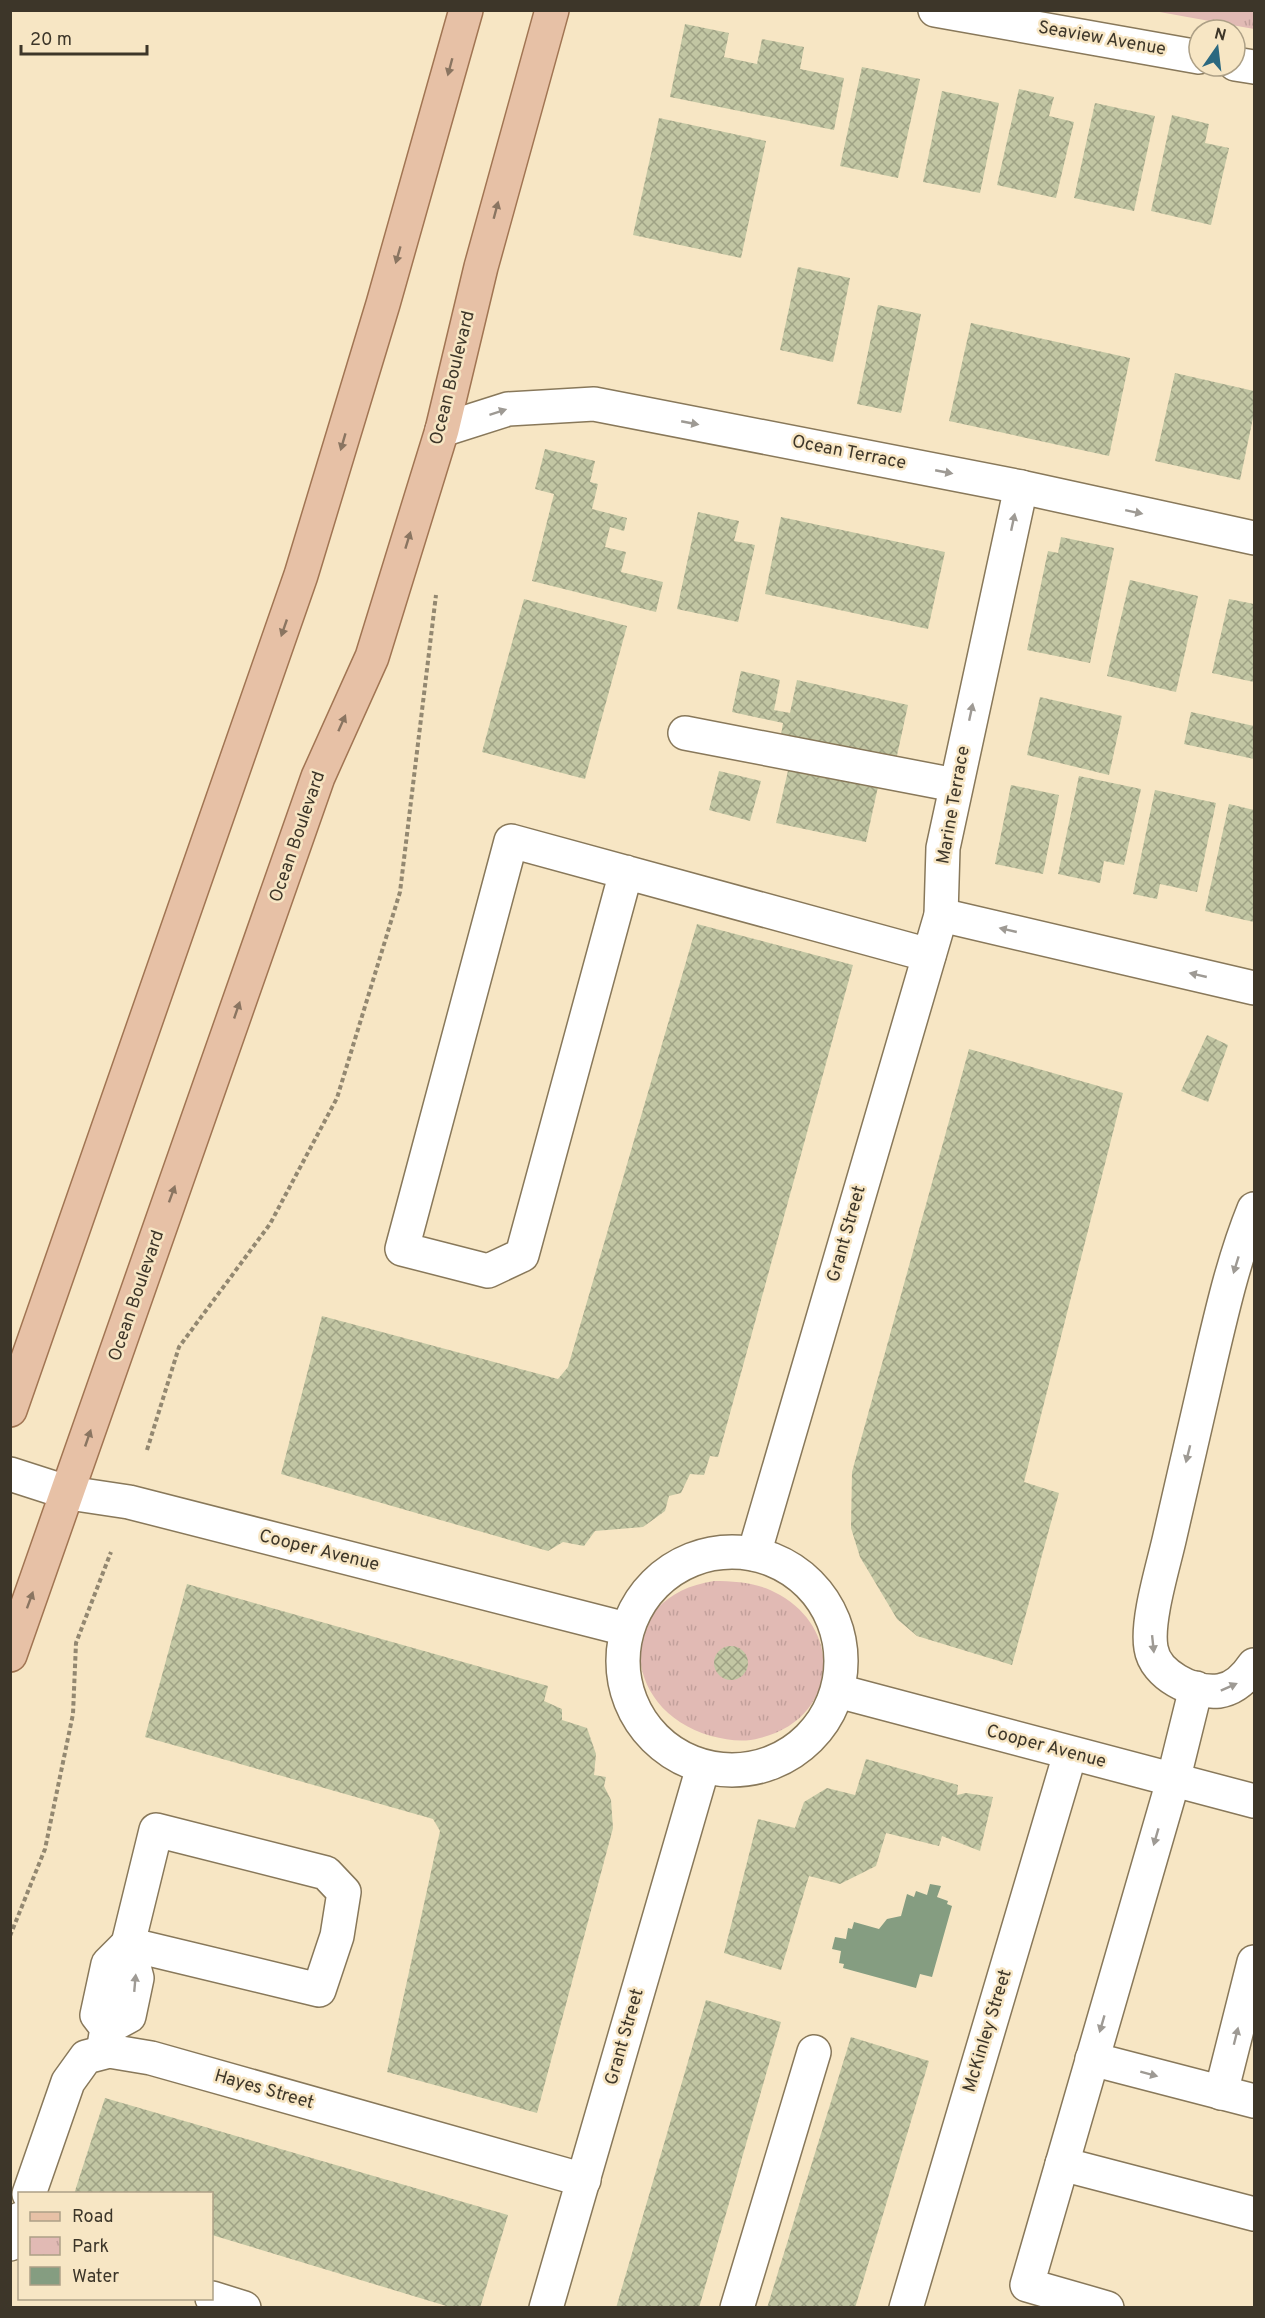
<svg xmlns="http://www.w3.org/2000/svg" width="1265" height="2318" font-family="Overpass,sans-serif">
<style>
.park{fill:url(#park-tufts)}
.water{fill:#859d81}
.building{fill:url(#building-cross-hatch)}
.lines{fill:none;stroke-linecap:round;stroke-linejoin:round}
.minor-casing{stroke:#88785a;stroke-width:36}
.major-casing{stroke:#a17553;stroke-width:36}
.path{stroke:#938871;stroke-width:4;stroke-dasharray:4.5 3;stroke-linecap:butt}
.minor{stroke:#fff;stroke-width:33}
.major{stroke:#e7c1a6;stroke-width:33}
.oneway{fill:#8a7561}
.oneway2{fill:#9e9a94}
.labels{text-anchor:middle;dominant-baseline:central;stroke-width:5;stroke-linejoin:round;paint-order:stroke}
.street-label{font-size:18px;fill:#3d3629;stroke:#f7e6c4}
</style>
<defs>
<pattern id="park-tufts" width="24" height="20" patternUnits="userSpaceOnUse" patternTransform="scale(1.5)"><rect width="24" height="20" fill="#e1bab4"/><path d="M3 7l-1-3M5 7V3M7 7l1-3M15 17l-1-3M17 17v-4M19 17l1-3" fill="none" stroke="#c2a09b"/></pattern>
<pattern id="building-cross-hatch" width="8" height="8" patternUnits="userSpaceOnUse" patternTransform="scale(1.5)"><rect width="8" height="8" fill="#c2c6a3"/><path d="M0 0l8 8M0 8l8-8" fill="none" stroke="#9fa285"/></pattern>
</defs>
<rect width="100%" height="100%" fill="#f7e6c4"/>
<g class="park">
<path d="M1154,11H1254V29Z"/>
<path d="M714,1581C737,1581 760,1583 780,1595C846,1633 835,1720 760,1738C743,1743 728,1740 711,1736C619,1710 613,1596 714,1581Z"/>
</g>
<path class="water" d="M930,1884L941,1886L937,1897L948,1901L947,1904L952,1906L932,1977L920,1974L916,1988L843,1968L844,1964L839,1963L841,1951L832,1949L835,1937L846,1939L848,1928L852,1929L854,1922L879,1929L887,1919L901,1916L907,1894L914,1897L916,1891L927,1895Z"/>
<g class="building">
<path d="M685,24L729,33L724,57L757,64L762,39L804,47L800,69L844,78L834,130L670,97Z"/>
<path d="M862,67L920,79L898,178L840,166Z"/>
<path d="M1019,89L1054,97L1049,116L1074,122L1056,198L997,185Z"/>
<path d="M942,91L999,103L980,193L923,182Z"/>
<path d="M1095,103L1155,116L1134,211L1074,198Z"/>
<path d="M1172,115L1209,124L1205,143L1229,148L1211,225L1151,211Z"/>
<path d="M659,118L766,141L741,258L633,235Z"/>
<path d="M798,267L850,278L833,362L780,350Z"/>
<path d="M878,305L921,314L901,413L857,404Z"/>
<path d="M971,323L1130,358L1109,456L949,421Z"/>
<path d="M1175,373L1254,391V413L1240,480L1155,461Z"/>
<path d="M545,449L595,461L590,482L598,484L592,509L627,518L624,531L610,527L605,547L626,552L621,572L663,582L656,612L532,581L554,494L535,489Z"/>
<path d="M698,512L739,521L734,541L755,545L738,622L677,609Z"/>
<path d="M781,517L945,552L928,629L765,594Z"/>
<path d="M1061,537L1114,548L1090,663L1027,650L1048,551L1058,553Z"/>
<path d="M1130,580L1198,596L1176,692L1107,676Z"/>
<path d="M524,599L627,626L585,779L482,752Z"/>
<path d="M1229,599L1254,604V682L1212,673Z"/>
<path d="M741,671L780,680L774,710L790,713L797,680L908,705L896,760L781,735L783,723L732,712Z"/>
<path d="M1040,697L1122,716L1109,775L1027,755Z"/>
<path d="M1191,712L1254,726V759L1184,744Z"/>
<path d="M790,762L879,782L866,842L776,823Z"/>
<path d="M719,771L761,781L750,821L709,810Z"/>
<path d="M1079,776L1141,789L1124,865L1104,861L1100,883L1058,874Z"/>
<path d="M1011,785L1059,795L1043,874L995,864Z"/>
<path d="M1155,790L1216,803L1197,892L1160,884L1157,899L1133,894Z"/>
<path d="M1229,804L1254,810V922L1205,911Z"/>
<path d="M697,924L853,965L718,1457L710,1456L704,1475L690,1474L681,1493L669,1496L665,1511L643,1527L595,1531L584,1546L563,1542L548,1551L281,1474L322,1316L558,1379L568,1367Z"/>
<path d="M1207,1035L1228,1045L1208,1102L1181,1091Z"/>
<path d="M969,1049L1123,1093L1024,1482L1059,1493L1012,1665L917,1636L897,1619L860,1557L851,1528L852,1472Z"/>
<path d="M187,1584L548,1686L544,1701L562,1709V1720L587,1728L596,1754L594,1775L606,1777L604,1786L611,1800L613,1828L537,2113L387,2072L440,1831L433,1819L145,1737Z"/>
<circle cx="731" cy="1663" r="17"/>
<path d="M866,1759L958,1785L957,1795L966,1793L993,1797L980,1851L942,1836L939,1846L886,1833L876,1866L840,1884L809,1876L781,1970L724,1953L758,1819L795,1828L804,1802L827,1788L855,1795Z"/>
<path d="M706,2000L781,2022L699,2308H616Z"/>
<path d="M851,2037L929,2061L855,2308H767Z"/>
<path d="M105,2098L508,2215L480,2308H453L212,2235V2194H74Z"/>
</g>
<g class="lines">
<defs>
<g id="minor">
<path d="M935,10L1199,57"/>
<path d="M1235,64L1254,67"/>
<path d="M442,430L508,409L594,404L1021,487L1254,538"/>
<path d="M685,733L955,785"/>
<path d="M626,872L522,1255L488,1271L402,1249L511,841L929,955"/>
<path d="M941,915L1254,988"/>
<path d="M1254,1209C1234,1258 1222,1311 1210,1362C1197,1420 1183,1478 1170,1536C1164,1564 1146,1620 1151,1648C1155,1675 1193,1694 1219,1691C1234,1689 1246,1677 1254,1665"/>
<path d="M10,1474L69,1493L129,1502L626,1629"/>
<circle cx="732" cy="1661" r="109"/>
<path d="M754,1554L941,915L943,848L1021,487"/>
<path d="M838,1691L1254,1801"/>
<path d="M156,1830L326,1873L344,1892L337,1936L319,1990L128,1944Z"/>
<path d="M103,2052L107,2028L97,2015L108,1964L128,1944L137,1978L129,2016L107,2028"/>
<path d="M1092,2059L1254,2101"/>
<path d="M1221,2093L1254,1962"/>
<path d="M1062,2164L1254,2214"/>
<path d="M29,2194L68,2082L86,2057L109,2051L151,2058L584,2180"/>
<path d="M10,2244L20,2219"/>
<path d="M212,2298L244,2308"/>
<path d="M546,2308L703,1767"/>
<path d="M737,2308L814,2052"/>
<path d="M906,2308L1070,1754"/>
<path d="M1107,2308L1027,2285L1173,1781L1196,1688"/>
</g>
<g id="major">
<path d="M10,1410L301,575L383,304L466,10"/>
<path d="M10,1655L318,777L372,657L442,430L481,267L552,10"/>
</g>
</defs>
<use href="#minor" class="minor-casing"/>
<use href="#major" class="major-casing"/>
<g class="path">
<path d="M147,1450L179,1347L270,1224L337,1098L400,892L436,595"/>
<path d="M10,1936L45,1849L73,1714L76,1643L111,1552"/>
</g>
<use href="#minor" class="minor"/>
<use href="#major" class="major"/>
</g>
<defs><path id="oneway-solid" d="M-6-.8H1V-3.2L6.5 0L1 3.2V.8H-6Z" transform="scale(1.5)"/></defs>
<g class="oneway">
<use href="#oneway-solid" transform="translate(450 67) rotate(105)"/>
<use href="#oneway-solid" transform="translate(496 210) rotate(-75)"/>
<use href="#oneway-solid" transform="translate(398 255) rotate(106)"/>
<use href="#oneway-solid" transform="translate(343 442) rotate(106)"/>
<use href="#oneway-solid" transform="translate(408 540) rotate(-73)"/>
<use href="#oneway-solid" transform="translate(284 628) rotate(109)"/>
<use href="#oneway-solid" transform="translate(342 723) rotate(-66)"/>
<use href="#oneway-solid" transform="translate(237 1010) rotate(-71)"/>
<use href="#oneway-solid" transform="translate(172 1194) rotate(-70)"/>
<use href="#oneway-solid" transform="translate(88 1438) rotate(-71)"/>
<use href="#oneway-solid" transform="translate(30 1600) rotate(-70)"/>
</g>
<g class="oneway2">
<use href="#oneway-solid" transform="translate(498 412) rotate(-18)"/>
<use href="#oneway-solid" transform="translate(690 423) rotate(11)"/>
<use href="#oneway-solid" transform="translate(944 472) rotate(11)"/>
<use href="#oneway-solid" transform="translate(1134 512) rotate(12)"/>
<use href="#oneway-solid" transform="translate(1013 522) rotate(-78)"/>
<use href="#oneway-solid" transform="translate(971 712) rotate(-78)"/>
<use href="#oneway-solid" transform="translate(1008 930) rotate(-167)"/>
<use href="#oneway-solid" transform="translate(1198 975) rotate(-167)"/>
<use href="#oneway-solid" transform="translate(1236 1265) rotate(107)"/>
<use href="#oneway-solid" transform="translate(1188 1454) rotate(104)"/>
<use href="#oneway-solid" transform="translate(1153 1644) rotate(84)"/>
<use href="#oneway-solid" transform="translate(1229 1687) rotate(-24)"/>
<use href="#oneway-solid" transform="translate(1156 1837) rotate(106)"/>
<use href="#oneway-solid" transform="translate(135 1983) rotate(-85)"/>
<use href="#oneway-solid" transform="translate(1102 2024) rotate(106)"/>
<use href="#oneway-solid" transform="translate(1236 2036) rotate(-76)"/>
<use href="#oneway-solid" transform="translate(1149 2074) rotate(15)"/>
</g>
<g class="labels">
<g class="street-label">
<text transform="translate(1102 39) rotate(10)">Seaview Avenue</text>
<text transform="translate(453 378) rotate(-76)">Ocean Boulevard</text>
<text transform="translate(849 453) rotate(11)">Ocean Terrace</text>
<text transform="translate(954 805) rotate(-80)">Marine Terrace</text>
<text transform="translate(298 837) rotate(-71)">Ocean Boulevard</text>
<text transform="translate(847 1234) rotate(-74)">Grant Street</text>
<text transform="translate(137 1296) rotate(-71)">Ocean Boulevard</text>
<text transform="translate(319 1551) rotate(14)">Cooper Avenue</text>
<text transform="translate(1046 1747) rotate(15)">Cooper Avenue</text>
<text transform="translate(988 2031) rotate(-73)">McKinley Street</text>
<text transform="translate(625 2037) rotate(-74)">Grant Street</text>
<text transform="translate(264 2090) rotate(16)">Hayes Street</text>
</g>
</g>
<rect width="1265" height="2318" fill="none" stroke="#3d3629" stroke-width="24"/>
<rect x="18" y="2192" width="195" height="108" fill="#f7e6c4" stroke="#ada086" stroke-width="1.5"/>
<rect x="30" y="2212" width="30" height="9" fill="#e7c1a6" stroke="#ada086" stroke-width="1.5"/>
<text x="72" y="2222" font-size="18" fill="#3d3629">Road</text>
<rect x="30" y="2237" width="30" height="18" fill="url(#park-tufts)" stroke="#ada086" stroke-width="1.5"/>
<text x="72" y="2252" font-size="18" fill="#3d3629">Park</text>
<rect x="30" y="2267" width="30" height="18" fill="#859d81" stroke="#ada086" stroke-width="1.5"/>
<text x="72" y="2282" font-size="18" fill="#3d3629">Water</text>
<g transform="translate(1217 48) rotate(14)"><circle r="28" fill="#f7e6c4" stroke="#ada086" stroke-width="1.5"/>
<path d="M0-4.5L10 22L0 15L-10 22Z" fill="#2c6980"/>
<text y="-9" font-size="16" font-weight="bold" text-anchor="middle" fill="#3d3629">N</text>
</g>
<path d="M21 45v9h126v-9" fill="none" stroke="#3d3629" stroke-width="3"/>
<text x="30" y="45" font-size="18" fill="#3d3629" stroke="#f7e6c4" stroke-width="4.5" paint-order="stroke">20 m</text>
</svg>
